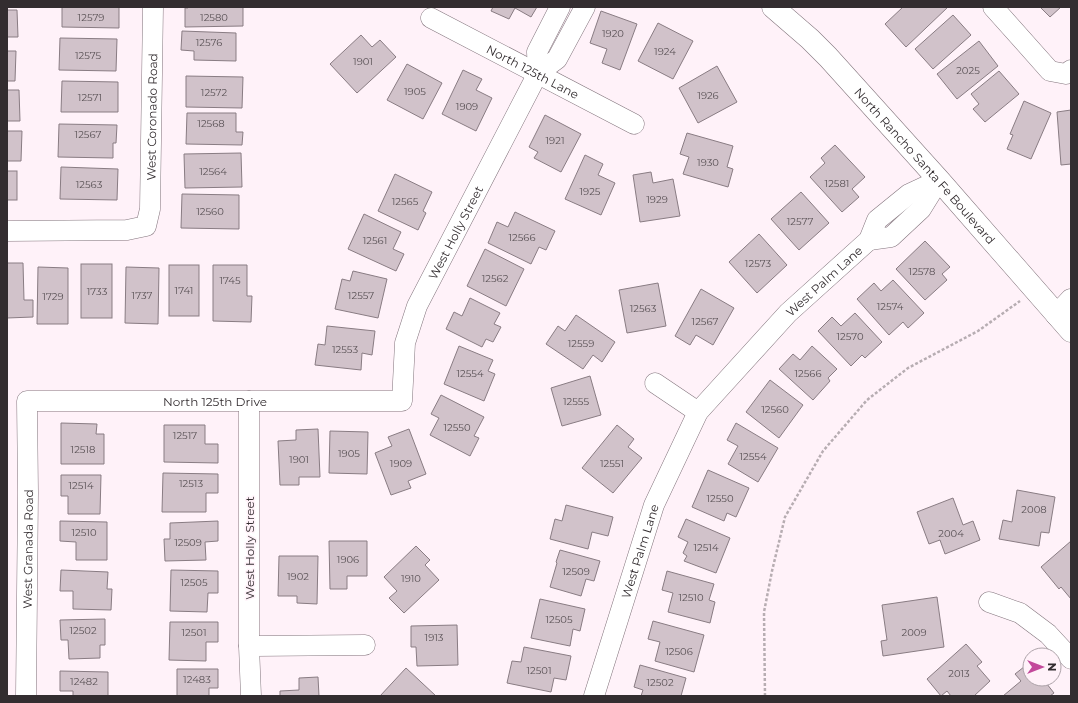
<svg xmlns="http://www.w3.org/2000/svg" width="1078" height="703" font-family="Montserrat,sans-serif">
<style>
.building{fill:#d1c2ca;stroke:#897c83}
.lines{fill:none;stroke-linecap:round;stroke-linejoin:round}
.minor-casing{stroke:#83757d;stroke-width:21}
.tertiary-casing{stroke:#83757d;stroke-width:23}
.path{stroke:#b7adb2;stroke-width:2.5;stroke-dasharray:3 2;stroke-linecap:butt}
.minor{stroke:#fff;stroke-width:20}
.tertiary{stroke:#fff;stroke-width:22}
.labels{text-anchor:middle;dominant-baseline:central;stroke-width:3;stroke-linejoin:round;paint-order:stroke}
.number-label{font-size:10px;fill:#5a5256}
.street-label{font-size:12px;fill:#332d30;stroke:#fff2f9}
</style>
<rect width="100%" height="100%" fill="#fff2f9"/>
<g class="building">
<path d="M62,7H119V28L62,27Z"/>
<path d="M188,7H243V26L185,27V8H188Z"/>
<path d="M493,7H537L531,17L515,8L509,19L491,11Z"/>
<path d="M903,7H948L906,47L885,24Z"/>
<path d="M1040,7H1061L1050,17Z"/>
<path d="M7,10H17L18,37H7Z"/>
<path d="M601,11L637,24L620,70L602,63L607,49L590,43Z"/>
<path d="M953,15L971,35L933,69L915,49Z"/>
<path d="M658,23L693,41L673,79L638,61Z"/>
<path d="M182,31L236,33V61L194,60V51L181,50Z"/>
<path d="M361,35L372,47L380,40L396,57L357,93L330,64Z"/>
<path d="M60,38L117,39L116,71L59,70Z"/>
<path d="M979,41L998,66L957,99L937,74Z"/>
<path d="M7,51H16L15,81H7Z"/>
<path d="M407,64L442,83L423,119L387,100Z"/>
<path d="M717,66L737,102L698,123L679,88Z"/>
<path d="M463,70L482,79L476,90L492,98L476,131L442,114Z"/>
<path d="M999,71L1019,94L985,122L973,109L979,104L971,94Z"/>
<path d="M186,76L243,77L242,108L186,107Z"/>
<path d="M62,81L118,82V112H61Z"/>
<path d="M7,90H19L20,121H7Z"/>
<path d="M1024,101L1051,113L1031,159L1007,149L1013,135L1010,134Z"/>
<path d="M1071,110V164L1061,165L1057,112Z"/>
<path d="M187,113H236V132H243L242,145L186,144Z"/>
<path d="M545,115L581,134L561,172L534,158L538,152L529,147Z"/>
<path d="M59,124L117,125L116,143H113V158L58,157Z"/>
<path d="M7,131H22L21,161H7Z"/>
<path d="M687,133L733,146L727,167L733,169L728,187L683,174L689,157L680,154Z"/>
<path d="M835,145L865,177L852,189L859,197L842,212L810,177L825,163L821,158Z"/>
<path d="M241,153L242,187L185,188L184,154Z"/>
<path d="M585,155L603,164L598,175L615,183L601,215L565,199Z"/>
<path d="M61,167L118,169L117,200L60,199Z"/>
<rect x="7" y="171" width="10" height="29"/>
<path d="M651,172L653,183L673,179L680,216L640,222L633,175Z"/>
<path d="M395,174L432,192L423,211L426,213L418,230L378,211Z"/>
<path d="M801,192L829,223L799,250L771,219Z"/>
<path d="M182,194L239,195V229L181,228Z"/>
<path d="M515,212L555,231L546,250L539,247L531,264L488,243L497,222L508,227Z"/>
<path d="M364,214L401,232L393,249L404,254L396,271L348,249Z"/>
<path d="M759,234L787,265L757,293L729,262Z"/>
<path d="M925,241L950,267L942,274L947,280L925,300L896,269Z"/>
<path d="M485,249L524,269L506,306L467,286Z"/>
<path d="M7,263H23L24,300H33V317L7,318Z"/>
<rect x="81" y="264" width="31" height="54"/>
<rect x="169" y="265" width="30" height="51"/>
<path d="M213,265H247V296H252L251,322L213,321Z"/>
<path d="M38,267L68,268V324H37Z"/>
<path d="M126,267L159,268L158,324L125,323Z"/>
<path d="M353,271L387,279L378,318L335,309L342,279L350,281Z"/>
<path d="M893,280L924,313L908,328L903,322L889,335L857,299L874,283L881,291Z"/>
<path d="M658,283L666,326L627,333L619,290Z"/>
<path d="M701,289L734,308L713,345L696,335L690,345L675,336Z"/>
<path d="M470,298L500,313L494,324L501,327L493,342L486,339L482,347L446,329L454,312L462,316Z"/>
<path d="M855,313L882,342L865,358L862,355L851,366L818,331L832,317L841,326Z"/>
<path d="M576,315L615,342L602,362L593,355L583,369L546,344L558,326L565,331Z"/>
<path d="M327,326L375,331L372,355L362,353L361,370L315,365L318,344L325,345Z"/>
<path d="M459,346L493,360L488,371L495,374L484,401L444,384Z"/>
<path d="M812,346L837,369L828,378L830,381L813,400L779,369L793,354L800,360Z"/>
<path d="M590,376L601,415L562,426L551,388Z"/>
<path d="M770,380L803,405L779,438L746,412Z"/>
<path d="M441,395L484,417L474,436L479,438L470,456L430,435L439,418L431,414Z"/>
<path d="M61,423L97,424L96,434H104V464H61Z"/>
<path d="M736,423L778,448L758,482L728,464L738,446L727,440Z"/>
<path d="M164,425H205V444H218V463L164,462Z"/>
<path d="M617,425L634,439L628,447L642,458L613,493L582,468Z"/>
<path d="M318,429L320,477H299V485H280L278,441L296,440V430Z"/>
<path d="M409,429L426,474L408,481L411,488L391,495L375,453L392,446L388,437Z"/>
<path d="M330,431L368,432L367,474L329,473Z"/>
<path d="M708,470L749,488L736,517L727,513L724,521L692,507Z"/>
<path d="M163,473L218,474V493H206V512H162Z"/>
<path d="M61,475H101L100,514H68V496H61Z"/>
<path d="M1017,490L1055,497L1049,533L1041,532L1039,546L999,539L1003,520L1012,522Z"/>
<path d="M953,498L963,525L973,521L980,540L945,554L940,540L929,544L917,512Z"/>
<path d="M566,505L613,517L608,536L592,532L588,549L550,539L555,519L562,521Z"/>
<path d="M686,519L730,538L716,573L684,561L687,556L683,553L688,542L678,537Z"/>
<path d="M60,521L107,522V560H76V542L60,541Z"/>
<path d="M218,521V541L205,542L206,560L165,561L164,539H170V523Z"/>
<path d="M329,541H367V576H347V589H330Z"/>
<path d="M1071,541V599L1061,587L1059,589L1041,567Z"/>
<path d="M416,546L430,560L425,565L439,580L404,613L389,598L397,591L384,577Z"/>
<path d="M560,550L600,561L594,581L586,579L581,596L550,587L557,563L556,562Z"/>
<path d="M279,556H318L317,604L297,603V596H278Z"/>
<path d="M61,570L108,572L107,589H112L111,610L73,609V591H60Z"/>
<path d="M171,570L218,571V593H208L207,612L170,611Z"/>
<path d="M667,571L714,584L709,600L715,602L710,623L668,612L673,593L662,590Z"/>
<path d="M937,597L944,647L883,656L881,641L887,640L882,605Z"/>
<path d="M540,599L585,609L580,631L573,629L570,646L531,638Z"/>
<path d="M105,619V645H100V658L69,659L68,640H61L60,620Z"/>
<path d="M653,621L704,635L694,672L655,661L660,642L648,639Z"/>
<path d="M170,622H218V642H206V661L169,660Z"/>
<path d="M457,625L458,665L417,666L416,647H411V626Z"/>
<path d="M966,644L982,662L977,666L990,681L974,696H951L947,691L941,696L927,679Z"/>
<path d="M524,647L571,656L566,680L554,678L551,692L507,683L512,661L521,662Z"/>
<path d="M1029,663L1030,664V679H1043L1054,693L1050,696H1003L1021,681L1015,674Z"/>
<path d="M640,665L686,678L681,696H641L643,690L634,687Z"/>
<path d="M406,668L436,696H380Z"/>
<path d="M177,669H218V688H209V696H177Z"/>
<path d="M60,671L108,672V696H73V691H60Z"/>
<path d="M318,677L319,696H280V691L299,690V678Z"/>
</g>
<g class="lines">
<defs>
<g id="minor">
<path d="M993,7L1050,71L1066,74L1071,70"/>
<path id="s1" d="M431,18L634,124"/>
<path d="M538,73L537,52L560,7"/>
<path id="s2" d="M7,231L127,230L146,226L150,209L153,7"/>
<path d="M869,240L891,237L921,209L939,180"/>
<path d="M655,383L698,412"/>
<path d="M249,401V646L251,696"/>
<path d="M989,602L1020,613L1048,634L1071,659"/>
<path d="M249,646L365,645"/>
<path id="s3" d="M26,696L28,493L27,401H402L405,343L417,306L538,73L557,59L585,7"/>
<path id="s4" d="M594,696L654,505L698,412L788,313L869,240L877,220L909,194L939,180"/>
</g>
<g id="tertiary">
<path id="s5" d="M773,7L810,39L828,57L939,180L1071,331"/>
<path d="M1057,315L1071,300"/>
</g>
</defs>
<use href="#minor" class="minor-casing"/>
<use href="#tertiary" class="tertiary-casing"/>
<path class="path" d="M765,696L764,612L772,571L785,517L823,451L867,400L908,368L978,331L1020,301"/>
<use href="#minor" class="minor"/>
<use href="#tertiary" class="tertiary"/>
</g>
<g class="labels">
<g class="number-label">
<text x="91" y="17">12579</text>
<text x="214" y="17">12580</text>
<text x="613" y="33">1920</text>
<text x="209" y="42">12576</text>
<text x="665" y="51">1924</text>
<text x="88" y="55">12575</text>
<text x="363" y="61">1901</text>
<text x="968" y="70">2025</text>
<text x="415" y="91">1905</text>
<text x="214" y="92">12572</text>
<text x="708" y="95">1926</text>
<text x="90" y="97">12571</text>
<text x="467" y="106">1909</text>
<text x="211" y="123">12568</text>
<text x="88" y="134">12567</text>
<text x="555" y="140">1921</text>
<text x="708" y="162">1930</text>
<text x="213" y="171">12564</text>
<text x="837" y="183">12581</text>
<text x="89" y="184">12563</text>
<text x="590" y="191">1925</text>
<text x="657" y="199">1929</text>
<text x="405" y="201">12565</text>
<text x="210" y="211">12560</text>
<text x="800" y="221">12577</text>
<text x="522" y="237">12566</text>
<text x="375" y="240">12561</text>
<text x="758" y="263">12573</text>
<text x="922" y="271">12578</text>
<text x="495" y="278">12562</text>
<text x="230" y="280">1745</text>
<text x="184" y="290">1741</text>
<text x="97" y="291">1733</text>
<text x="142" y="295">1737</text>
<text x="361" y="295">12557</text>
<text x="53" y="296">1729</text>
<text x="890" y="306">12574</text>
<text x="643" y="308">12563</text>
<text x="705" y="321">12567</text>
<text x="850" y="336">12570</text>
<text x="581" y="343">12559</text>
<text x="345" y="349">12553</text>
<text x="470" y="373">12554</text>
<text x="808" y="373">12566</text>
<text x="576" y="401">12555</text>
<text x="775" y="409">12560</text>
<text x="457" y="427">12550</text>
<text x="185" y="435">12517</text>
<text x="83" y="449">12518</text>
<text x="349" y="453">1905</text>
<text x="753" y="456">12554</text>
<text x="299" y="459">1901</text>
<text x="401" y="463">1909</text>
<text x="612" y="463">12551</text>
<text x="191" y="483">12513</text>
<text x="81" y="485">12514</text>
<text x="720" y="498">12550</text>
<text x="1034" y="509">2008</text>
<text x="84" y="532">12510</text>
<text x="951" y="533">2004</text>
<text x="188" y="542">12509</text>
<text x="706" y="547">12514</text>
<text x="348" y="559">1906</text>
<text x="576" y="571">12509</text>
<text x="298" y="576">1902</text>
<text x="411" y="578">1910</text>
<text x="194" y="582">12505</text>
<text x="691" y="597">12510</text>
<text x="559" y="619">12505</text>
<text x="83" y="630">12502</text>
<text x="194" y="632">12501</text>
<text x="914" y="632">2009</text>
<text x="434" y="637">1913</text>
<text x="679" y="651">12506</text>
<text x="539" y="670">12501</text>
<text x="959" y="673">2013</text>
<text x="197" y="679">12483</text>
<text x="84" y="681">12482</text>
<text x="660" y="682">12502</text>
</g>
<g class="street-label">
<text stroke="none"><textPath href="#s1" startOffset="115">North 125th Lane</textPath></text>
<text stroke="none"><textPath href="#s2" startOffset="249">West Coronado Road</textPath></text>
<text stroke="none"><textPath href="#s5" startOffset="220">North Rancho Santa Fe Boulevard</textPath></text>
<text stroke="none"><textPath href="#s3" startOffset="850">West Holly Street</textPath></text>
<text stroke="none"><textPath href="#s4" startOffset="485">West Palm Lane</textPath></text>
<text stroke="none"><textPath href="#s3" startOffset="483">North 125th Drive</textPath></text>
<text transform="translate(249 548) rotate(-90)">West Holly Street</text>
<text stroke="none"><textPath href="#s3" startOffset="147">West Granada Road</textPath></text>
<text stroke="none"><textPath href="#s4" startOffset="152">West Palm Lane</textPath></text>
</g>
</g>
<rect width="1078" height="703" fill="none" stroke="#332d30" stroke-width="16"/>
<g transform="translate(1042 667) rotate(90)"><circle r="19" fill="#fff2f9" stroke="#ada3a9"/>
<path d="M0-3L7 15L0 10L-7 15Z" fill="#c3499b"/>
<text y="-6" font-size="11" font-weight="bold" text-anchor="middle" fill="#332d30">N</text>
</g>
</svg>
